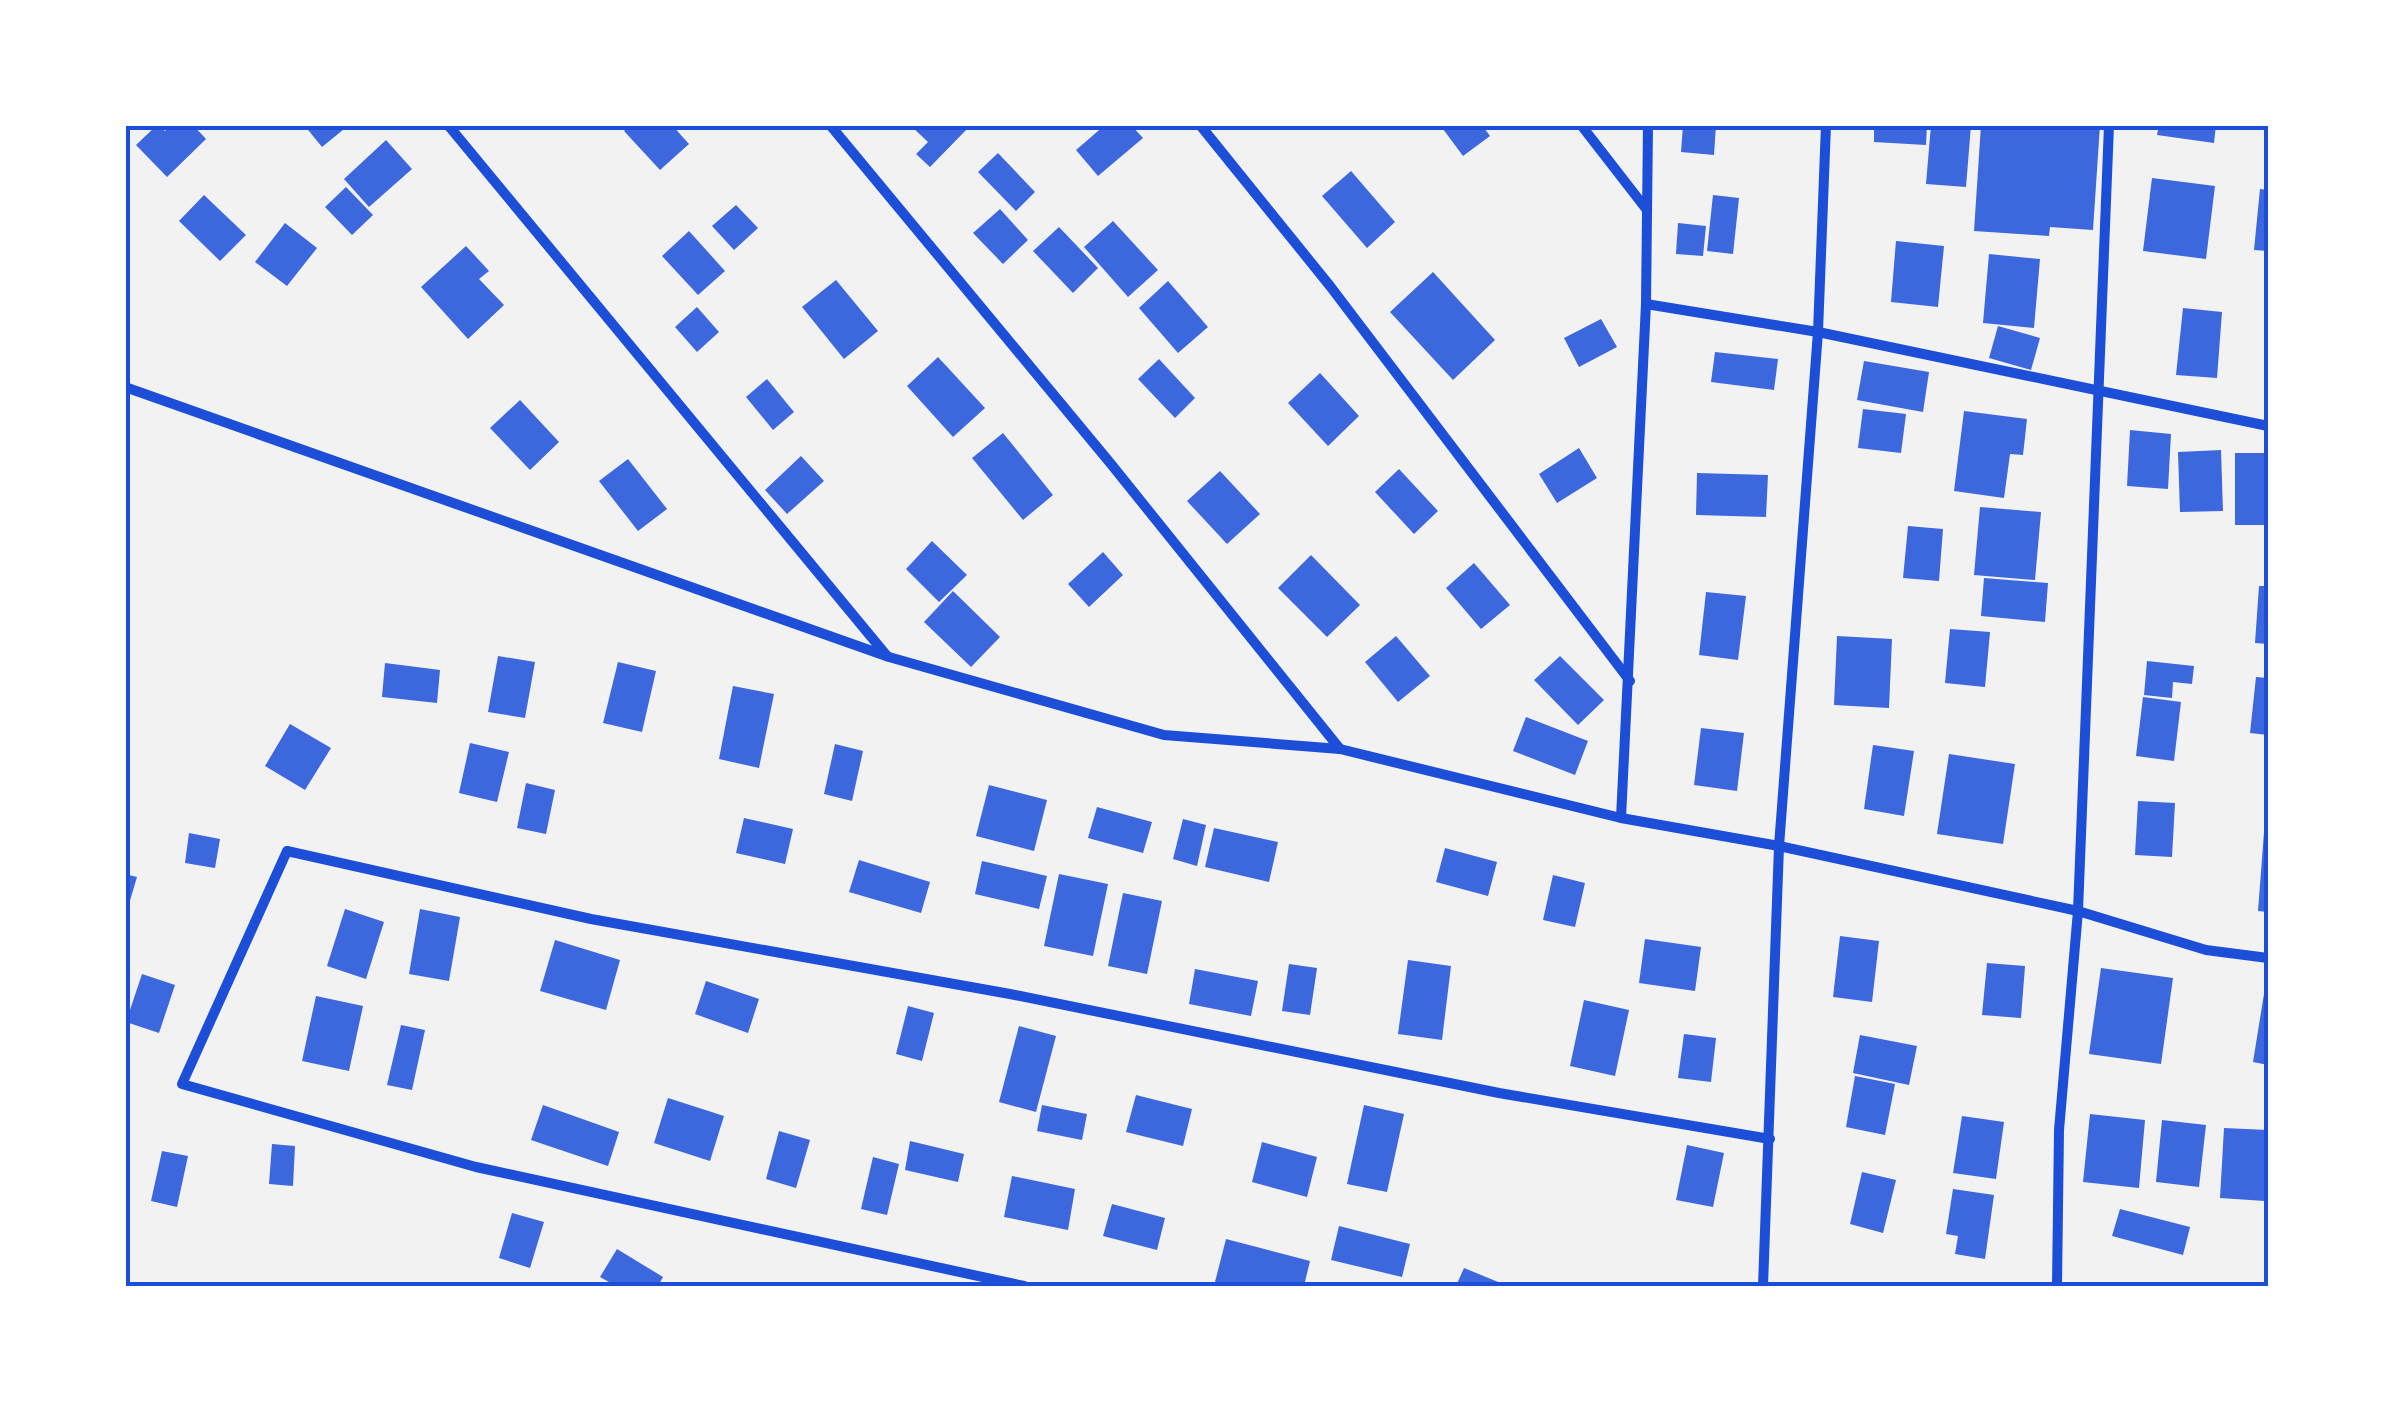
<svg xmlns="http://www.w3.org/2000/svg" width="2393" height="1411" font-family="'Playfair Display',serif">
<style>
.building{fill:#3d67dc}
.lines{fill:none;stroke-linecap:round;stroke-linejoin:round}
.minor{stroke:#1d4ed8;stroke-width:10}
.neatline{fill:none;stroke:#1d4ed8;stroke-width:4}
</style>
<rect width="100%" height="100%" fill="#f2f2f2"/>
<g class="building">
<path d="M157,125L165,131L171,125H193L206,139L167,177L136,145Z"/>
<path d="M304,125H349L322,147Z"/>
<path d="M631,125H672L689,144L660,170L624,131Z"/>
<path d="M910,125H965L968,128L930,167L916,154L928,142Z"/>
<path d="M1105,125H1131L1143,138L1098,176L1076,150Z"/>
<path d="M1440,125H1482L1490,136L1463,156Z"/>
<path d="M1683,125H1716L1714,155L1681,152Z"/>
<path d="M1874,125H1927L1926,145L1874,142Z"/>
<path d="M1931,125H1971L1966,187L1926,184Z"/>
<path d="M1981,125H2100L2093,230L2050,227L2049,236L1974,231Z"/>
<path d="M2159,125H2216L2214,143L2157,135Z"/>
<path d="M386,140L412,169L369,207L344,179Z"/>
<path d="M998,153L1035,192L1016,211L978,172Z"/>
<path d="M1351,171L1395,222L1367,248L1322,196Z"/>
<path d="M2152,178L2215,186L2206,259L2143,251Z"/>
<path d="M346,187L373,215L352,235L325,207Z"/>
<path d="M2260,189L2268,190V251L2254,250Z"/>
<path d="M204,195L246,235L220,261L179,221Z"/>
<path d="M1713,195L1739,198L1733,254L1707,251Z"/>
<path d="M736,205L758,228L734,250L712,226Z"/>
<path d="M1000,209L1028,240L1003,264L973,233Z"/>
<path d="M1113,221L1158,270L1128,297L1084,247Z"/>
<path d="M285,223L317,248L287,286L255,262Z"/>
<path d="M1678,223L1706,226L1703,256L1676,254Z"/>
<path d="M1059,227L1098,268L1073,293L1033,251Z"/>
<path d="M689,231L725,271L698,295L662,256Z"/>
<path d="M1896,241L1944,246L1938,307L1891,302Z"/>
<path d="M466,246L489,271L479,279L504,305L468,339L421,287Z"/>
<path d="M1989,254L2040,259L2034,328L1983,323Z"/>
<path d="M1433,272L1495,340L1453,380L1390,312Z"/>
<path d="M836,280L878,331L844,359L802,307Z"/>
<path d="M1168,281L1208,327L1178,353L1139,308Z"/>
<path d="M697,307L719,332L697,352L675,327Z"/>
<path d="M2183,308L2222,312L2217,378L2176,375Z"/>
<path d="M1601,319L1617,347L1579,367L1564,338Z"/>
<path d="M1998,326L2040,338L2031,370L1989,358Z"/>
<path d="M1715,352L1778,359L1774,390L1711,382Z"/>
<path d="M938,357L985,408L953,437L907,386Z"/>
<path d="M1159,359L1195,398L1175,418L1138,379Z"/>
<path d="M1864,361L1929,372L1923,412L1857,400Z"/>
<path d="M1320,373L1359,416L1328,446L1288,403Z"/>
<path d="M767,379L794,412L773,430L746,397Z"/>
<path d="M520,400L559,442L530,470L490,428Z"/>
<path d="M1863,409L1906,414L1901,453L1858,448Z"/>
<path d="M1964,411L2027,419L2023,455L2010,454L2004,498L1954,491Z"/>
<path d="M2130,430L2171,434L2168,489L2127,486Z"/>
<path d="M1003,433L1053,495L1023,520L972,458Z"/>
<path d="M1579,448L1597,478L1557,503L1539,474Z"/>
<path d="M2221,450L2223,511L2180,512L2178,452Z"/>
<rect x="2235" y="453" width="33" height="72"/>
<path d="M801,456L824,481L787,514L765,490Z"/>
<path d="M628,459L667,509L638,531L599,481Z"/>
<path d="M1399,469L1438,511L1414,534L1375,492Z"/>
<path d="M1220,471L1260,514L1227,544L1187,501Z"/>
<path d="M1697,473L1768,475L1766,517L1696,515Z"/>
<path d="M1980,507L2041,512L2035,580L1974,575Z"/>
<path d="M1908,526L1943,529L1939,581L1903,578Z"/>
<path d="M932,541L967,575L939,602L906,569Z"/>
<path d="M1103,552L1123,575L1089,607L1068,584Z"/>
<path d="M1311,555L1360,605L1327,637L1278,588Z"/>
<path d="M1474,563L1510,605L1481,629L1446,588Z"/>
<path d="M1984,578L2048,583L2045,622L1981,616Z"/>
<path d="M2259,586H2268V644L2255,643Z"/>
<path d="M953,591L1000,637L971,667L924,622Z"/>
<path d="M1706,592L1746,596L1738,660L1699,655Z"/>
<path d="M1950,629L1990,632L1985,687L1945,683Z"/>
<path d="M1396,636L1430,676L1398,702L1365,662Z"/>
<path d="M1837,636L1892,639L1889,708L1834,705Z"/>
<path d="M498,656L535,662L525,718L488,712Z"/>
<path d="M1560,656L1604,700L1578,725L1534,680Z"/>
<path d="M2147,661L2194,666L2192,684L2173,682L2172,698L2144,695Z"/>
<path d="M618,662L656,671L642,732L603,723Z"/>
<path d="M385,663L440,670L437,703L382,697Z"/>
<path d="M2256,677L2268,678V735L2250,733Z"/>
<path d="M733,686L774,694L759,768L719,759Z"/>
<path d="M2143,697L2181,702L2174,761L2136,756Z"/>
<path d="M1526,717L1588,741L1575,775L1513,751Z"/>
<path d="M290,724L331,748L305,790L265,766Z"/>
<path d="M1701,728L1744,733L1737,791L1694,785Z"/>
<path d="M470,743L509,752L497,802L459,793Z"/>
<path d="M835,744L863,751L852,801L824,794Z"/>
<path d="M1873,745L1914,751L1904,816L1864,809Z"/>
<path d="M1949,754L2015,764L2003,844L1937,834Z"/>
<path d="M526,783L555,790L546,834L517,828Z"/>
<path d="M989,785L1047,800L1034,851L976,836Z"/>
<path d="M2138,801L2175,803L2172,857L2135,855Z"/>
<path d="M1097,807L1152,822L1143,853L1088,838Z"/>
<path d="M744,818L793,829L785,864L736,853Z"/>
<path d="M1183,819L1206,825L1197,866L1173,859Z"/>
<path d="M2265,819H2268V912L2258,911Z"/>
<path d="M1214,828L1278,842L1269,882L1205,867Z"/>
<path d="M189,833L220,839L215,868L185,863Z"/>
<path d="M1445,848L1497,862L1488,896L1436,882Z"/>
<path d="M859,860L930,882L921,913L849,892Z"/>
<path d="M982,861L1047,876L1039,909L975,894Z"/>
<path d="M125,874L137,877L126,914H125Z"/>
<path d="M1059,874L1108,884L1093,956L1044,946Z"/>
<path d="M1553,875L1585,883L1575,927L1543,920Z"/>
<path d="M1123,893L1162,901L1147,974L1108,966Z"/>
<path d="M345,909L384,922L366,979L327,966Z"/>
<path d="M420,909L460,917L449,981L409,974Z"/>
<path d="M1840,936L1879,941L1872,1002L1833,997Z"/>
<path d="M1645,939L1701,947L1695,991L1639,983Z"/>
<path d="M555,940L620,960L606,1010L540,991Z"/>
<path d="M1408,960L1451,966L1442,1040L1398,1034Z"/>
<path d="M1987,963L2025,966L2021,1018L1982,1015Z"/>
<path d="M1289,964L1317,968L1310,1015L1282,1011Z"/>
<path d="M2101,968L2173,978L2161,1064L2089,1054Z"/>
<path d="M1195,969L1258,981L1251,1016L1189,1004Z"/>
<path d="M142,974L175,985L159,1033L126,1022Z"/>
<path d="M706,981L759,999L748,1033L695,1014Z"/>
<path d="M2264,994L2268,995V1065L2253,1062Z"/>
<path d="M316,996L363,1006L349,1071L302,1061Z"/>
<path d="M1584,1000L1629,1010L1615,1076L1570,1066Z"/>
<path d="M908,1006L934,1013L922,1061L896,1054Z"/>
<path d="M401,1025L425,1030L412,1090L387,1085Z"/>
<path d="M1019,1026L1056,1036L1036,1112L999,1102Z"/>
<path d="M1684,1034L1716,1038L1711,1082L1678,1078Z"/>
<path d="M1860,1035L1917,1046L1909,1085L1853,1073Z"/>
<path d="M1855,1076L1895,1084L1885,1135L1846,1127Z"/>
<path d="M1136,1095L1192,1109L1183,1146L1126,1132Z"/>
<path d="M668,1098L724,1116L710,1161L654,1143Z"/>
<path d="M543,1105L619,1132L608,1166L531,1140Z"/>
<path d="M1042,1105L1087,1114L1082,1140L1037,1131Z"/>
<path d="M1364,1105L1404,1114L1387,1192L1347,1184Z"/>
<path d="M2090,1114L2145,1120L2139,1188L2083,1182Z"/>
<path d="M1962,1116L2004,1122L1996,1179L1953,1173Z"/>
<path d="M2162,1120L2206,1125L2199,1187L2156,1182Z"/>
<path d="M2224,1128L2268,1130L2265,1201L2220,1198Z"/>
<path d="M779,1131L810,1140L796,1188L766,1179Z"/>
<path d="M910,1141L964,1154L958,1182L905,1170Z"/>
<path d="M1262,1142L1317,1157L1307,1197L1252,1182Z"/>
<path d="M272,1144L295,1146L293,1186L269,1184Z"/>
<path d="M1687,1145L1724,1153L1713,1207L1676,1200Z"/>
<path d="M162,1151L188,1156L177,1207L151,1201Z"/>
<path d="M873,1157L899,1164L887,1215L861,1209Z"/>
<path d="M1862,1172L1896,1180L1883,1233L1850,1224Z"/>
<path d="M1012,1176L1075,1189L1068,1230L1004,1217Z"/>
<path d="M1953,1189L1994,1195L1985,1259L1955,1254L1958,1236L1946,1234Z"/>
<path d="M1112,1204L1165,1218L1157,1250L1103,1236Z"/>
<path d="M2120,1209L2190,1227L2183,1255L2112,1236Z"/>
<path d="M512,1213L544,1222L530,1268L499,1258Z"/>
<path d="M1339,1226L1410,1244L1402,1277L1331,1260Z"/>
<path d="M1226,1239L1310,1261L1304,1286H1214Z"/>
<path d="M617,1249L663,1277L658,1286H616L600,1277Z"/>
<path d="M1464,1268L1508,1286H1456Z"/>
</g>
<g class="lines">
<g class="minor">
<path d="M448,125L887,656"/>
<path d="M830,125L1111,464L1340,749"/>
<path d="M1200,125L1330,286L1630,681"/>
<path d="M1581,125L1647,210"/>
<path d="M1646,304L1818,332L2268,426"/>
<path d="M125,387L889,657L1164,735L1340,749L1621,818L1779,846L2078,911L2206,950L2268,958"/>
<path d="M1621,818L1646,304L1648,125"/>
<path d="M1024,1286L476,1167L182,1084L287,851L591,919L1010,994L1499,1093L1770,1139"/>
<path d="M1763,1286L1779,846L1818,332L1826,125"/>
<path d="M2057,1286L2059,1130L2078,911L2109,125"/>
</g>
</g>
<rect width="2393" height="1411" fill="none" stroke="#ffffff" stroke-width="255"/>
<rect x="128" y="128" width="2138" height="1156" class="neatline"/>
</svg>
